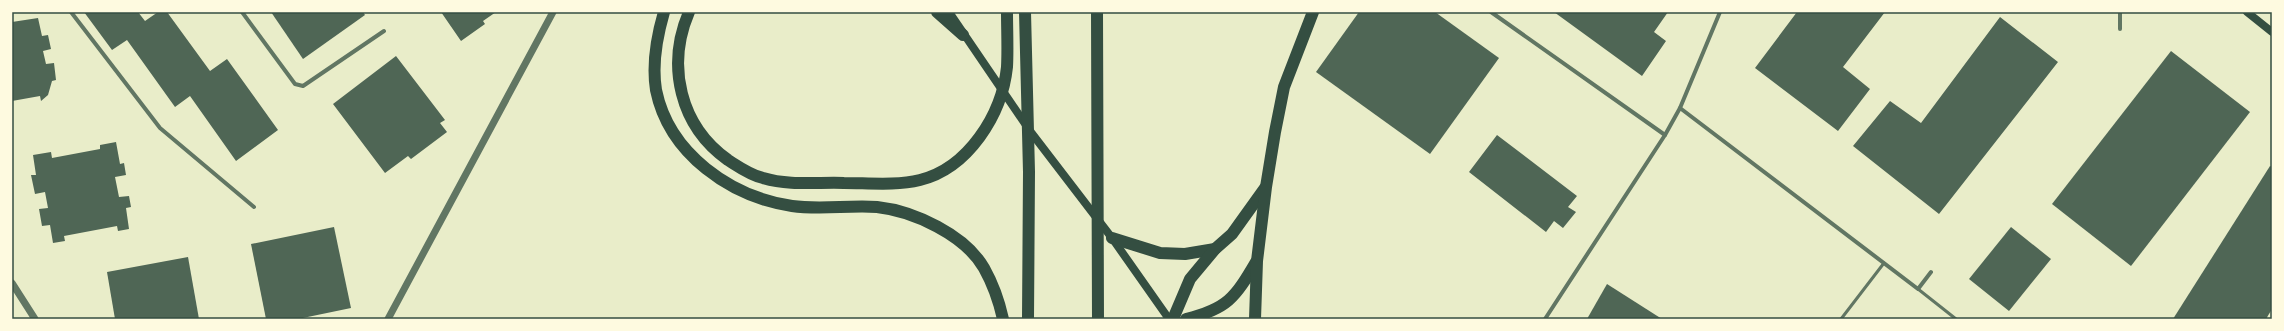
<svg xmlns="http://www.w3.org/2000/svg" width="2284" height="331" font-family="'Roboto Serif',serif">
<style>
.building{fill:#4f6655}
.lines{fill:none;stroke-linecap:round;stroke-linejoin:round}
.service{stroke:#617663;stroke-width:3}
.minor{stroke:#617663;stroke-width:4}
.tertiary{stroke:#617663;stroke-width:7}
.secondary{stroke:#344e41;stroke-width:8}
.motorway{stroke:#344e41;stroke-width:12}
.neatline{fill:none;stroke:#344e41;stroke-width:1.5}
</style>
<rect width="100%" height="100%" fill="#e9edc9"/>
<g class="building">
<path d="M84,12H138L145,21L158,12H167L210,71L227,59L278,130L236,161L190,96L175,107L127,40L112,50Z"/>
<path d="M271,12H363L365,15L303,59Z"/>
<path d="M441,12H496L483,21L485,24L461,41Z"/>
<path d="M1359,12H1435L1499,58L1430,154L1316,72Z"/>
<path d="M1554,12H1668L1654,32L1666,41L1642,76Z"/>
<path d="M1797,12H1885L1843,67L1870,89L1838,131L1755,68Z"/>
<path d="M2000,17L2058,62L1939,214L1853,146L1890,101L1921,123Z"/>
<path d="M38,18L42,36L48,35L51,49L43,51L46,64L54,63L56,80L52,81L48,95L41,101L40,96L12,101V22Z"/>
<path d="M2171,51L2250,112L2131,266L2052,204Z"/>
<path d="M396,56L445,120L440,123L447,132L411,159L408,156L385,173L333,104Z"/>
<path d="M1497,135L1577,196L1568,207L1576,212L1563,228L1554,221L1546,232L1469,172Z"/>
<path d="M116,142L120,164L124,163L126,175L115,177L119,197L129,196L131,207L126,208L129,229L118,231L117,226L64,236L65,241L53,243L50,225L42,226L39,209L48,208L45,192L35,194L31,175H36L33,155L51,152L52,158L100,149V145Z"/>
<path d="M2270,166L2272,167V309L2266,319H2173Z"/>
<path d="M334,227L351,308L298,319H266L251,244Z"/>
<path d="M2011,227L2051,259L2009,311L1969,279Z"/>
<path d="M188,257L199,319H115L107,272Z"/>
<path d="M1607,284L1662,319H1587Z"/>
</g>
<g class="lines">
<g class="service">
<path d="M1918,289L1956,319"/>
<path d="M1841,319L1884,263"/>
</g>
<g class="minor">
<path d="M71,12L160,128L254,207"/>
<path d="M242,12L295,84L303,86L384,31"/>
<path d="M1491,12L1665,135"/>
<path d="M2120,12V29"/>
<path d="M1680,108L1918,289L1931,272"/>
<path d="M1545,319L1665,135L1680,108L1720,12"/>
</g>
<g class="tertiary">
<path d="M12,283L35,319"/>
<path d="M388,319L553,12"/>
</g>
<g class="secondary">
<path d="M949,12L1030,131L1112,238L1169,319"/>
<path d="M2247,12L2272,32"/>
</g>
<g class="motorway">
<path d="M664,12C657,36 652,65 656,90C669,154 731,197 792,206C820,210 849,205 877,207C914,211 965,235 984,268C993,284 999,301 1003,319"/>
<path d="M689,12C666,66 680,126 728,160C739,167 750,175 763,178C789,186 818,182 844,183C868,183 896,186 920,180C968,168 1002,115 1007,67C1008,49 1007,30 1007,12"/>
<path d="M937,12L963,35"/>
<path d="M1025,12L1029,172L1028,319"/>
<path d="M1097,12L1098,319"/>
<path d="M1112,238L1160,253L1185,254L1215,249"/>
<path d="M1173,319L1190,279L1215,249L1232,234L1265,188"/>
<path d="M1186,319C1227,309 1235,298 1256,262"/>
<path d="M1255,319L1257,261L1266,187L1275,132L1284,87L1313,12"/>
</g>
</g>
<rect width="2284" height="331" fill="none" stroke="#fefae0" stroke-width="26"/>
<rect x="13" y="13" width="2258" height="305" class="neatline"/>
</svg>
